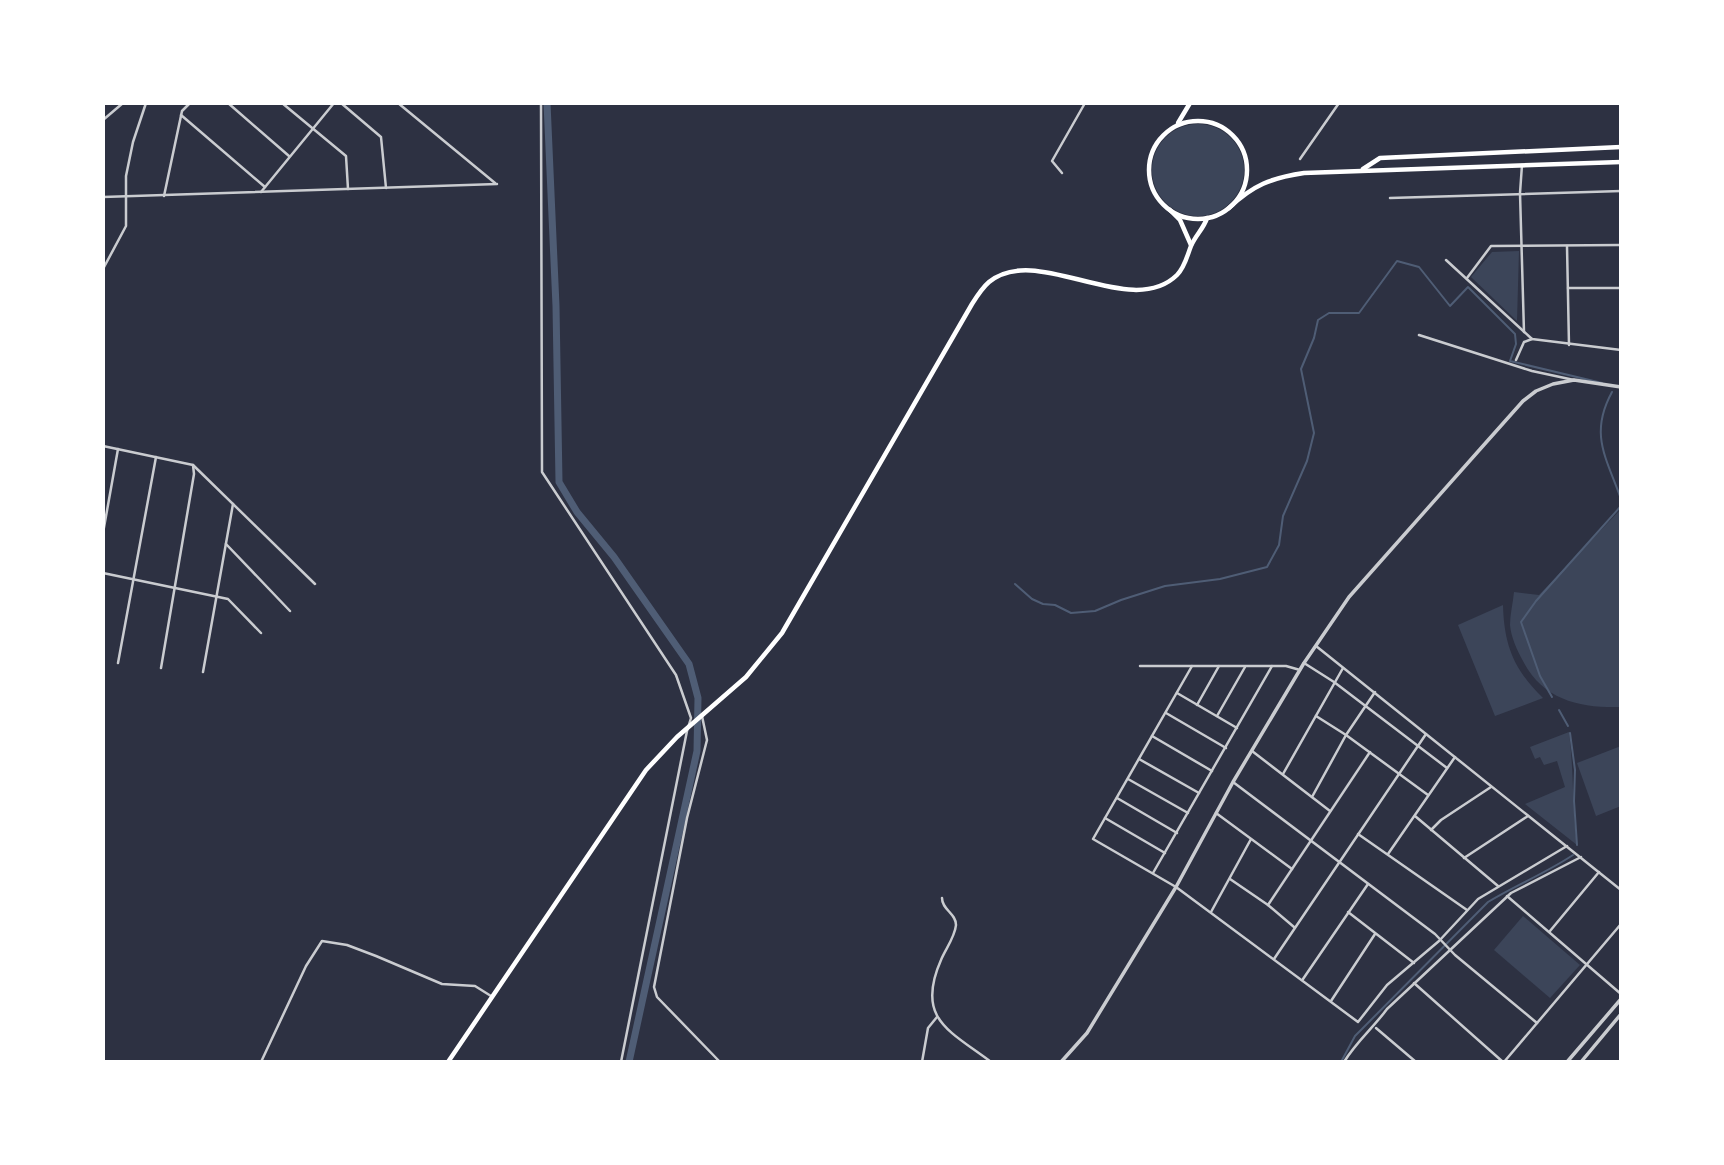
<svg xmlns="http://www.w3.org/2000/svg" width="1724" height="1165" font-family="'Exo 2',sans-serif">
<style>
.green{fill:#3c4559}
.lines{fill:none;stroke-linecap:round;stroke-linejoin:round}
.stream{stroke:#4f5d75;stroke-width:2}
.canal{stroke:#4f5d75;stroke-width:7}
.minor{stroke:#caccd0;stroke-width:2.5}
.tertiary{stroke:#caccd0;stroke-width:3.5}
.primary{stroke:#fff;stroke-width:4.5}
.trunk{stroke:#fff;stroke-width:4.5}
</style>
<rect width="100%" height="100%" fill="#2d3142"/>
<g class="green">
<circle cx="1198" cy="170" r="46"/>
<path d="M1519,251L1517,321L1471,277L1492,252Z"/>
<path d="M1621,509V707C1580,708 1543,700 1523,661C1517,650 1511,637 1510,625C1510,614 1513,603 1514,592L1539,595Z"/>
<path d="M1503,605C1504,645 1514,670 1543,698L1495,716L1458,625Z"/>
<path d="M1569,732C1574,770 1572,808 1577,845L1525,804L1565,787L1557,761L1544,765L1540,757L1535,759L1530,747Z"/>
<path d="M1621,746V806L1596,816L1577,763Z"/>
<path d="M1523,916L1580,965L1550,998L1494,950Z"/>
</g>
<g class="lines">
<g class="stream">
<path d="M1612,392C1589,434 1606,457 1621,499"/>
<path d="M1015,584L1032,599L1043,604L1055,605L1071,613L1095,611L1121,600L1165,586L1220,579L1267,567L1279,545L1283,516L1307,461L1314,433L1301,369L1314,338L1318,320L1329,313H1359L1397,261L1419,267L1450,306L1468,287L1515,334L1516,344L1510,361L1602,383"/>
<path d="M1552,697L1540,676L1521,622L1536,601L1621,506"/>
<path d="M1559,710L1568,726"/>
<path d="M1570,733L1575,770L1574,801L1577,845"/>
<path d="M1341,1062L1355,1036L1488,902C1516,885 1546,873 1573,855"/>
</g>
<path class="canal" d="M547,103L556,306L559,482L577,512L614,557L689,664L698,698L697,751L629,1062"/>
<g class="minor">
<path d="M228,103L289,156"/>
<path d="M282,103L346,156L348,189"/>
<path d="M341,103L381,137L386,188"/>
<path d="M398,103L495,183"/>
<path d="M541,103L542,472L676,675L691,718L687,731L621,1062"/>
<path d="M181,115L265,187"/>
<path d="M103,120L123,103"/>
<path d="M1300,159L1339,103"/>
<path d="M1522,165L1520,193L1524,332"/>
<path d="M1062,173L1052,161L1085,103"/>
<path d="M261,192L334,103"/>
<path d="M164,196L182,111L190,103"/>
<path d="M103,197L497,184"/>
<path d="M1390,198L1621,191"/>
<path d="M1567,246L1569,345"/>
<path d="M1446,260L1532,339L1621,350"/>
<path d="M103,269L126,226V176L133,142L146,103"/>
<path d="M1467,278L1491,246L1621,245"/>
<path d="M1568,288H1621"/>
<path d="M1419,335L1532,371L1574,380"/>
<path d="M1516,360L1524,342L1532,339"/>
<path d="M103,446L193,465L315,584"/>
<path d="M103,533L118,449"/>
<path d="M226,544L290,611"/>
<path d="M103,573L228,599L261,633"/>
<path d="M1316,646L1621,890"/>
<path d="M118,663L156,457"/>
<path d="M1304,663L1334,682L1447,768"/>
<path d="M1140,666H1286L1300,670"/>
<path d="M1192,666L1093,839L1176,887L1358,1022L1387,985L1439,941L1478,899L1567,846"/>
<path d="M161,668L194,474L193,465"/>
<path d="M203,672L233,504"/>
<path d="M1177,693L1237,728"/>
<path d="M1197,705L1219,666"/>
<path d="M1166,713L1226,748"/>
<path d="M702,716L707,740L687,818L654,987L657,997L720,1062"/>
<path d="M1217,716L1245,667"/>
<path d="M1316,716L1346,735L1428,795"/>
<path d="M1152,736L1212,771"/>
<path d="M1252,751L1330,811"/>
<path d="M1139,759L1199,793"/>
<path d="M1283,774L1343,668"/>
<path d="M1128,779L1188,813"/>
<path d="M1233,782L1435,934L1455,955L1537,1023"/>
<path d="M1312,797L1346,735L1375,692"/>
<path d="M1117,798L1177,833"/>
<path d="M1216,813L1292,869"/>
<path d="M1415,816L1498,886"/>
<path d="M1105,818L1165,853"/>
<path d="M1431,830L1441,820L1491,787"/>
<path d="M1358,834L1467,910"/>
<path d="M1388,854L1455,757"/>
<path d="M1464,858L1528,816"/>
<path d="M1153,873L1272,666"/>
<path d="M1230,879L1268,905L1294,927"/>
<path d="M1507,896L1621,994"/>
<path d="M942,898C942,910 956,913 956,925C955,937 945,950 941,960C915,1019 950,1031 991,1062"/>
<path d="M1268,905L1370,752"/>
<path d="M1211,912L1251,839"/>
<path d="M1348,912L1414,963"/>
<path d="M1550,931L1599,872"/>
<path d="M1274,959L1426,734"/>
<path d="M1303,979L1368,884"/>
<path d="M1414,983L1503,1062"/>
<path d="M1331,1001L1375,934"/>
<path d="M1376,1028L1416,1062"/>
<path d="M261,1062L306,966L322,941L347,945L376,956L442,984L475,986L491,996"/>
<path d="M922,1062L928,1028L937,1017"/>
<path d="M1344,1062C1356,1042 1374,1027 1387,1009L1511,893L1581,857"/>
<path d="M1504,1062L1621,924"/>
</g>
<g class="tertiary">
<path d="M1061,1062L1087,1033L1176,887L1233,782L1304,663L1349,597L1482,447L1523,401L1536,391L1553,384L1574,380L1621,387"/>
<path d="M1567,1062L1621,999"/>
<path d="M1581,1062L1621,1014"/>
</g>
<g class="primary">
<path d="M1170,210L1180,220L1191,245"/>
<path d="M448,1062L646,770L677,737L746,677L782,633L972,304C977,296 982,288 989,282C1037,242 1130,321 1177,275C1185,267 1187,256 1191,246C1195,236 1204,228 1207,218"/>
</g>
<g class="trunk">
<circle cx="1198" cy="170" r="49"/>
<path d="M1178,123L1190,103"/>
<path d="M1363,169L1380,158L1621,147"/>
<path d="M1229,208C1253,185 1271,178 1304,173L1621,162"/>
</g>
</g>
<rect width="1724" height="1165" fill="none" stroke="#ffffff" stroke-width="210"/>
</svg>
